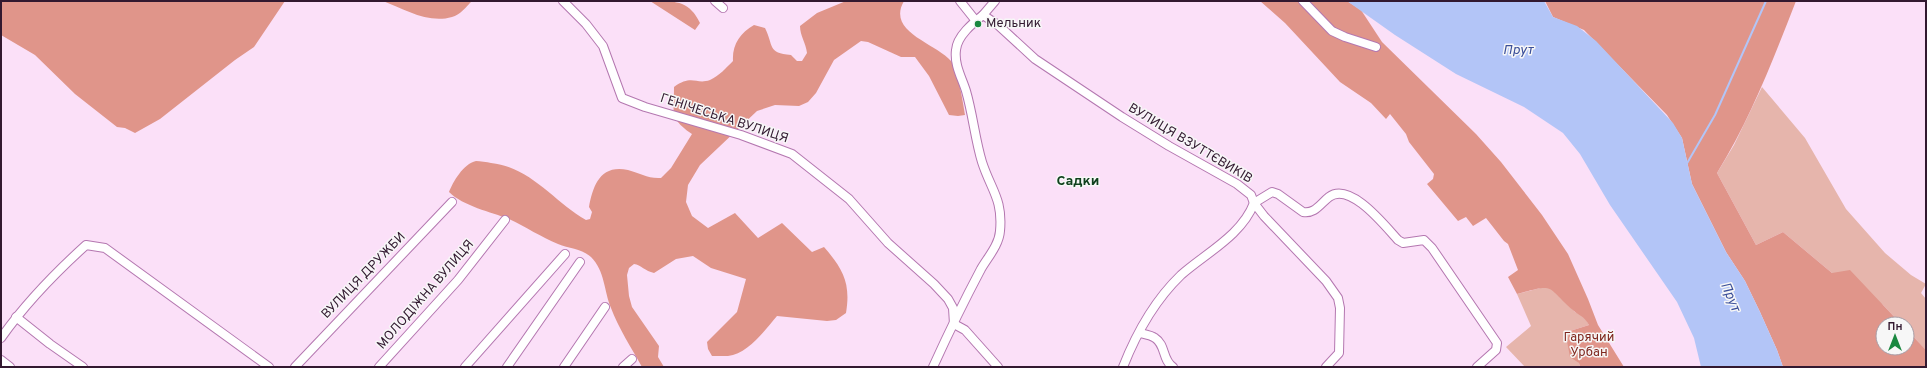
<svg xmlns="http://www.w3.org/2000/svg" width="1927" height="368" font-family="Overpass,sans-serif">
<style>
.green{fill:#e6b5ac}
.forest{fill:#e0958a}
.water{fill:#b3c5f7}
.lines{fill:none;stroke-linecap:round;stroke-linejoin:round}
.stream{stroke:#b3c5f7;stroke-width:2}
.street-casing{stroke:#b477b0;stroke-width:10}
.street{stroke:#fff;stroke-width:8}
.poi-dot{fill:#1a8840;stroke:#f7f7f7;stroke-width:1.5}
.labels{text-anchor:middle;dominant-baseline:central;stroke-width:3;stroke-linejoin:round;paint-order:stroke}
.poi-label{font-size:13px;fill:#321930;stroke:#f7f7f7;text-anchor:start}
.street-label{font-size:13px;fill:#321930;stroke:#f7f7f7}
.park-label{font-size:13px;fill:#7f271e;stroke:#f7f7f7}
.water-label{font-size:14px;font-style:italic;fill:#3b4f99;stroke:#f7f7f7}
.neighbourhood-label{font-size:14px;font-weight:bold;fill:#0f411d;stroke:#f7f7f7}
</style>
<rect width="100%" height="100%" fill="#fbe0f8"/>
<g class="green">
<path d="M1762,87L1805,138L1846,209L1885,253L1911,275L1926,284L1921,293L1926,299V350L1907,330V324H1901L1883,305L1832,273L1783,232L1756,245L1717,173L1734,145Z"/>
<path d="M1544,287L1553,289L1575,312L1584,316L1589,325L1570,331L1580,367H1525L1506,347L1531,326L1517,294Z"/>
</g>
<g class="forest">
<path d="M1,1H285L254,47L235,60L160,119L135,133L125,128L117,127L75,94L35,55L1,35Z"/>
<path d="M383,1H472C466,7 460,15 452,17C428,24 404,9 383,1Z"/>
<path d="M650,1C675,1 689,0 700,23L695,30Z"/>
<path d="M846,1H904C886,32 936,43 951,61C958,71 963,102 965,115L958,116L949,115L929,76L915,57H901L868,42L861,41L834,60L816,93L808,102L799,106L775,105L757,111L700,165L688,185L686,202L692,216L708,228L735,213L758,238L782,223L812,252L824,247C843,269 851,283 846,313L836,320L827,321L777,316C765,330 748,354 728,356C723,356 717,356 712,356L708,349L707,342L737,312L746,279L711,268L693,256L676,259L654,273C645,271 641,265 634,264L629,268L627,275L629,296L632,307L659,346L658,357L664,367H642C632,349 618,327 611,308C604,291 605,271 591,257C581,248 569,249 558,244C541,237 526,227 509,219C491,212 463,206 449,192C453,182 463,164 476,161C480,161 487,162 491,163C531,167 554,202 586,220L590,219L592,212L589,207C593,186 600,164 628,170C640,173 648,179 661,178L671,168L692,134C669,118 674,114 674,87C692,74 696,85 710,80C719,76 726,68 733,61C732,45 740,33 754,25L765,28C774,46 767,53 791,55L797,61H802L807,53C806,43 800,36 800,26L817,13Z"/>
<path d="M1260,1H1347L1361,10L1382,42L1476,134L1501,162L1542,215L1568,254L1588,299L1598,325L1624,367H1580L1579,363L1570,357L1567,341L1570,331L1589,325C1583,315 1581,317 1574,311C1545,286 1557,283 1517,294L1508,277L1518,270L1508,244L1504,241L1486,218L1473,226L1466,217L1458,221L1427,184L1433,179L1434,174L1409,142L1406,134L1390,114L1386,119L1371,103L1340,82L1285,23Z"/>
<path d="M1545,1H1796C1773,60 1751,118 1717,173L1756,245L1783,232L1832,273L1850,270L1901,324H1883V348H1907V330L1926,350V367H1783L1777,350L1760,312L1745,281L1726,252L1692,184L1682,138L1667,115L1584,30L1553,17Z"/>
</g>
<path class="water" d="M1347,1H1544L1553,17L1577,26L1596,41L1673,123L1682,138L1692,184L1726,252L1745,281L1760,312L1777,350L1783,367H1701L1694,338L1677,302L1610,205L1580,154L1563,133L1524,107L1456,74L1395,35Z"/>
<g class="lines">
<path class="stream" d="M1686,165L1715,115L1766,1"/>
<defs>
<g id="street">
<path d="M563,1L586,24L603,46L622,98L645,107L741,135L792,154L849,199L888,243L934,284L948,299L953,308L954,324L965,330L998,367"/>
<path d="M715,1L723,8"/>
<path d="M960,1L976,21"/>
<path d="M1303,1L1332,31L1345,37L1376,47"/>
<path d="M983,15L995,1"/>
<path d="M1254,203L1272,192L1278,194L1303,212C1315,214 1320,204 1329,197C1350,181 1385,226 1398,240L1403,243L1424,240L1432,248L1497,343L1496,350L1477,367"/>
<path d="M16,317L50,344L83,367"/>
<path d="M1140,333C1144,334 1151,335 1155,338C1166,345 1162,360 1173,367"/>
<path d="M1,338C25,304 55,273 86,245L105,248L269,367"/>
<path d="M1,360L10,367"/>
<path d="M295,367L452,202"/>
<path d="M379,367L458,280L505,220"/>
<path d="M465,367L565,254"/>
<path d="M507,367L580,262"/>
<path d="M564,367L605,307"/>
<path d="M623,367L632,359"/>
<path d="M933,367C948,334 964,301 981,269C988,257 999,245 1000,231C1003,199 991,190 982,162C975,139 973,115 966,91C962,78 954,65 956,50C957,36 973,23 983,15L998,25L1035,59L1122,117L1169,146L1237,184L1251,195L1254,203L1264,216L1326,281L1338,298L1340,308L1339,353L1326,367"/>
<path d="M1123,367C1136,334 1155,300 1181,275C1206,253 1242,235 1254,203"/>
</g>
</defs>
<use href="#street" class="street-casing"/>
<use href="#street" class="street"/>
</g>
<circle class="poi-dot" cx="978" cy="24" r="4"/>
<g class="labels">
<g class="poi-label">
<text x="986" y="24">Мельник</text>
</g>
<g class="street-label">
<text transform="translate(724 119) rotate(18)">ГЕНІЧЕСЬКА ВУЛИЦЯ</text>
<text transform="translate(1190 144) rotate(31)">ВУЛИЦЯ ВЗУТТЄВИКІВ</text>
<text transform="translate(364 276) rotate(-46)">ВУЛИЦЯ ДРУЖБИ</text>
<text transform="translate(426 295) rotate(-49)">МОЛОДІЖНА ВУЛИЦЯ</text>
</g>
<g class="park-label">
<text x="1589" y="338">Гарячий<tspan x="1589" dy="15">Урбан</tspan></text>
</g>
<g class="water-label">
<text x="1518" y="50">Прут</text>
<text transform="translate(1730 297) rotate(67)">Прут</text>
</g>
<g class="neighbourhood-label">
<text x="1078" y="181">Садки</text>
</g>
</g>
<rect width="1927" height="368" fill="none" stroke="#321930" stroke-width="4"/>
<g transform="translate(1895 336)"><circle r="19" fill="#f7f7f7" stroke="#a89ea7"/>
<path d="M0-3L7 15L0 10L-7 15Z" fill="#1a8840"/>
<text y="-6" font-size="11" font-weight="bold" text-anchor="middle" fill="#321930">Пн</text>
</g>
</svg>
